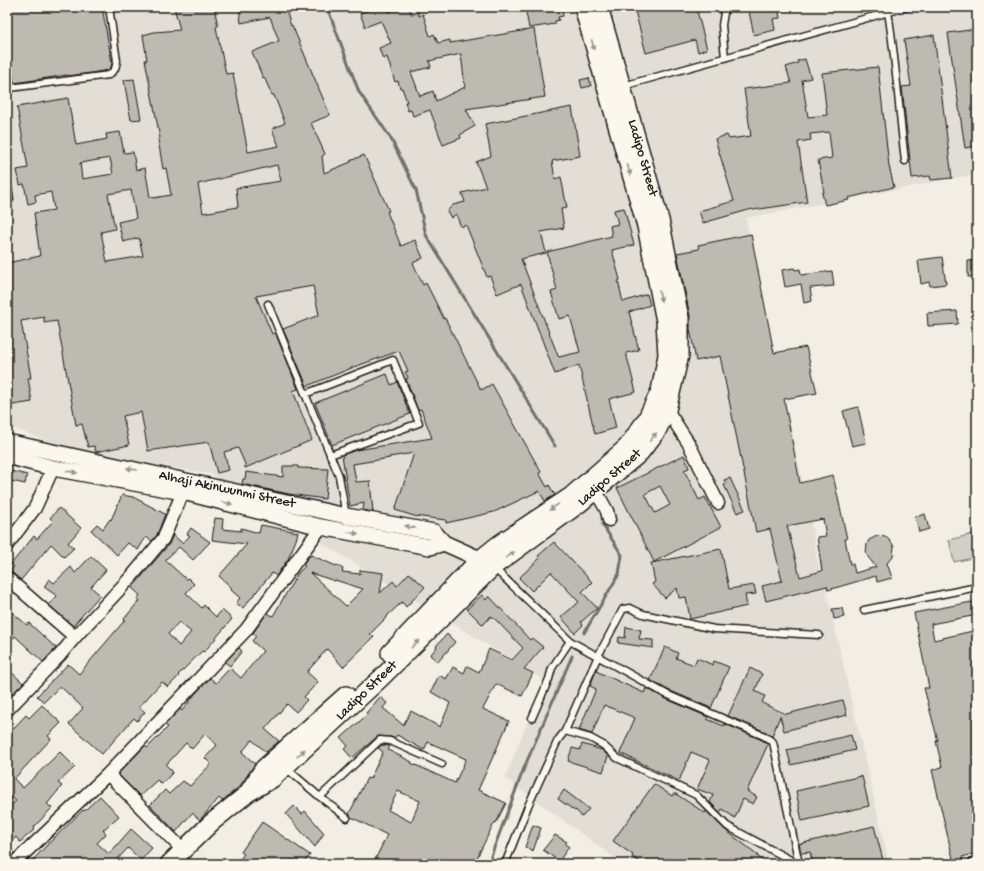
<svg xmlns="http://www.w3.org/2000/svg" width="984" height="871" font-family="'Gochi Hand',sans-serif">
<style>
.built{fill:#e2ded5}
.green{fill:#d2cfc6;stroke:#777671}
.lines{fill:none;stroke-linecap:round;stroke-linejoin:round}
.stream{stroke:#716f6b;stroke-width:3}
.building{fill:#bdbab1;stroke:#1c1c1c;fill-rule:evenodd}
.service-casing{stroke:#1c1c1c;stroke-width:9}
.minor-casing{stroke:#1c1c1c;stroke-width:15}
.tertiary-casing{stroke:#1c1c1c;stroke-width:18}
.secondary-casing{stroke:#1c1c1c;stroke-width:20}
.service{stroke:#fbf7ec;stroke-width:6}
.minor{stroke:#fbf7ec;stroke-width:12}
.tertiary{stroke:#fbf7ec;stroke-width:15}
.secondary{stroke:#fbf7ec;stroke-width:17}
.oneway{fill:#97948e}
.labels{text-anchor:middle;dominant-baseline:central;stroke-width:3;stroke-linejoin:round;paint-order:stroke}
.street-label{font-size:14px;fill:#1c1c1c;stroke:#fbf7ec}
</style>
<rect width="100%" height="100%" fill="#f2eee4"/>
<filter id="ink" filterUnits="userSpaceOnUse"><feTurbulence type="fractalNoise" baseFrequency=".025" numOctaves="2"/><feDisplacementMap in="SourceGraphic" scale="8" xChannelSelector="R" yChannelSelector="G"/><feConvolveMatrix kernelMatrix="1 2 1 2 8 2 1 2 1" color-interpolation-filters="sRGB"/></filter>
<g filter="url(#ink)">
<path class="built" d="M7,7H977V174L746,218L813,531L817,560L827,594L889,864H623L505,778L544,680L210,474L76,452L7,426Z"/>
<path class="green" d="M977,533V557L954,562L949,540Z"/>
<g class="lines">
<g class="stream">
<path d="M327,7L359,92L390,137L416,190L426,235L555,446"/>
<path d="M584,633L619,574L622,555L602,524"/>
<path d="M488,864L524,768L572,656"/>
</g>
</g>
<g class="building">
<path d="M7,7H102L112,63L111,67L108,70L91,73L67,76V75L14,83L7,40Z"/>
<path d="M174,7H214L218,26L216,27L218,37L226,74L233,73L248,152L279,146L272,129L285,123L274,95H272L264,77L263,78L252,52L279,41L270,17L241,23L239,7H285L291,26L292,25L330,115L311,123L325,154L322,156L324,173L351,162L350,161L364,155L389,211L387,212L401,246L415,240L423,258L413,263L423,285L426,283L444,319L445,318L481,390L492,384L541,472L539,473L547,487L549,485L555,495L545,501L539,491L494,512L446,523V520L414,516L395,510L414,453L389,457L390,458L353,464L356,482L370,481L373,512L363,510L364,503L350,506L342,455L356,450L432,438L421,409L418,410L406,379L408,378L405,372L408,371L399,351L354,367L307,386L283,329L319,315L313,286L256,296L272,334L275,332L298,389L293,391L312,440L245,468V464L238,448L224,452L229,470L217,473L209,442L148,451L141,412L123,416L129,445L96,452L94,446L88,447L82,424L76,425L57,321L44,323V317L21,321L31,378H28L32,402L7,406V263L40,256L34,213L54,210L51,192L35,195L36,202L28,204L24,184L20,185L17,170L28,168L17,107L68,98L76,145L107,139L106,134L120,132L124,153L133,152L136,170L145,168L150,197H153V198L171,195L166,168L163,169L158,139L160,138L145,60H147L143,35L154,32L180,30ZM110,158L113,174L82,179L80,163ZM277,165L281,181L236,188L238,207L203,213L198,184ZM131,190L136,218L118,222L123,242L139,238L143,256L107,262L101,232L115,229L108,194Z"/>
<path d="M377,7H387L388,12L403,7H409L412,15L418,12L419,16L423,14L430,36L434,34L438,43L450,40V43L534,29L545,97L466,109L475,126L460,135L461,138L443,145L430,110L413,116L411,110L408,111L405,102H407L402,88H400L398,81L395,82L387,57L383,59L379,48L391,43L381,21L365,27L360,13ZM461,54L465,87L436,101L433,91L420,96L411,72L431,67L429,61Z"/>
<path d="M525,7H562L563,16L558,17L559,20L555,21V24L529,28Z"/>
<path d="M634,7H696L707,49L698,52L695,40L646,53Z"/>
<path d="M748,7H778L780,18L773,19L775,30L754,35Z"/>
<path d="M977,29V146L965,148L948,33Z"/>
<path d="M934,35L952,178L931,180L930,176L912,178L902,87L911,86L904,40Z"/>
<path d="M805,59L811,78L802,80L808,117L827,115L822,73L878,67L889,166L894,187L848,198L849,200L825,205L822,193L824,192L818,160L832,158L829,132L810,134L811,140L798,142L807,202L753,210L752,209L703,223L699,211L734,201L715,139L727,135L729,139L751,136L744,89L791,83L786,67L798,63L797,61Z"/>
<path d="M589,78L591,86L582,88L580,80Z"/>
<path d="M134,79L141,119L131,120L124,80Z"/>
<path d="M572,107L580,156L552,161L555,179L561,177L567,208L561,209L564,228L541,232L546,253L521,259L558,356L559,357L580,352L570,316L559,319L551,292L557,290L547,252L612,236L610,226L618,224L614,210L624,208L634,245L612,250L620,280L618,281L623,302L647,294L650,305L629,312L639,350L626,353L636,392L609,399L616,428L595,434L579,365L555,374L521,284L497,294L490,276L487,277L466,225L461,227L456,214L451,218L447,211L453,205L465,202L462,193L486,187L476,162L491,156L485,124Z"/>
<path d="M751,234L774,353L806,347L817,393L784,399L800,483L833,475L847,539H845L850,564H853L855,573L876,567L868,557L866,553L867,544L869,540L877,536L886,537L892,543L894,547L893,556L887,563L892,578L877,582L876,576L828,590L827,586L766,601L762,586L782,581L770,529L756,532L720,356L696,361L690,329V316L677,253L699,249L698,245ZM823,519L826,536L817,537L822,571L800,577L787,526Z"/>
<path d="M942,257L946,284L930,286L929,282L921,284L918,260Z"/>
<path d="M977,260V276L968,277V261Z"/>
<path d="M794,268L795,270L800,269L801,275L832,271L834,286L810,288L812,301L804,303L801,284L785,287L782,270Z"/>
<path d="M957,311L958,324L928,326L927,313Z"/>
<path d="M387,374L391,385L397,382L410,414L332,445L315,403Z"/>
<path d="M858,407L866,443L852,446L843,411Z"/>
<path d="M684,455L689,468L684,470L699,500L705,497L721,527L654,562L617,488ZM660,486L670,505L655,513L645,494Z"/>
<path d="M283,466H298V468L328,469L325,499L289,494L242,484L243,479H245L246,472L283,477Z"/>
<path d="M7,470L27,475L25,484L7,480Z"/>
<path d="M730,478L745,510L737,513L724,485L726,484L724,480Z"/>
<path d="M122,495L133,497L165,514L157,535L152,541L146,537L138,550L128,543L117,555L91,530L97,524L103,529L110,519L111,520Z"/>
<path d="M59,508L81,528L68,543L74,548L64,557L51,544L21,580L10,571L14,567L11,564L34,536L37,539L53,521L50,518Z"/>
<path d="M925,514L929,529L919,532L915,517Z"/>
<path d="M215,518L223,519L222,529L241,531V528L259,533L261,525L298,532L296,540L288,559L276,576L272,573L243,608L236,603L240,598L231,590L232,588L219,576L247,544L212,540Z"/>
<path d="M191,528L210,542L193,560L179,547L165,560L186,579L188,578L194,584L186,593L202,608L204,605L216,617L222,610L232,619L204,652L202,651L178,675L179,676L168,687L162,682L139,707L145,712L137,721L134,718L102,754L69,724L83,708L60,686L44,702L37,696L68,664L79,674L125,620L124,619L139,601L137,599L140,595L132,588L169,544L173,535L182,543L190,536L187,534ZM179,622L191,632L179,646L168,634Z"/>
<path d="M554,542L592,582L582,592L597,608L581,622L583,625L575,633L561,617L579,602L551,572L532,591L519,578L540,558L538,556Z"/>
<path d="M721,549L729,589L754,585L756,594L745,595L747,606L690,619L686,597L679,598L677,588L665,598L652,584L655,582L651,563Z"/>
<path d="M311,555L336,566L337,565L343,569L342,572L360,574V570L383,573L380,593L393,581L397,586L409,573L425,587L406,607L402,602L387,616H388L370,634L374,637L343,667L327,649L307,672L318,682L304,697L307,700L296,712L287,704L265,729L279,741L266,752L252,740L242,752L255,764L240,786L222,801L219,798L200,820L192,813L176,832L150,805L165,790L169,794L183,781L190,786L211,764L205,758L217,745L205,734L192,749L186,743L166,765L173,772L162,784L157,780L140,796L118,774L145,746L147,748L168,727L165,725L180,709L182,711L195,694L210,678L216,683L230,668L241,678L263,651L252,641L256,636L253,633L267,613L273,616L298,573L305,566L303,565L305,561ZM310,573L335,581V580L363,589L346,606Z"/>
<path d="M91,556L106,570L91,587L100,595L73,626L49,605L57,596L44,587L49,579L54,583L71,567L75,573Z"/>
<path d="M482,595L486,600L489,596L530,640L532,638L543,647L524,669L533,673L522,696L496,684L483,709L509,721L478,790L506,803L496,823L495,822L491,829L474,864H373L387,835L351,817L349,814L367,778L370,779L383,752L378,748L382,745L390,746L388,750L412,762L411,763L455,783L466,759L428,742L424,750L397,735L395,738L390,737L378,736L352,758L344,749L348,746L341,738L368,714L366,713L380,697L387,703L383,708L403,725L411,711L440,727L450,703L431,692L439,675L446,679L453,667L464,673L467,666L479,672L489,649L512,660L523,648L495,619L491,616L483,625L467,609ZM398,791L420,801L411,822L388,810Z"/>
<path d="M977,601V615L931,624L934,640L977,630V831L974,832L976,839L973,840L977,853L962,857L963,860L954,863L932,770L942,767L936,741H938L924,688H929L914,613Z"/>
<path d="M7,608L27,625L29,623L56,648L43,662L15,636L7,645Z"/>
<path d="M842,608L844,617L834,619L832,609Z"/>
<path d="M626,627L641,630L639,639L653,640V648L618,643L619,637L625,638Z"/>
<path d="M447,634L455,642L438,662L430,655L437,647L436,646Z"/>
<path d="M665,647L678,653L676,658L694,665L697,658L713,665L714,661L729,667L711,708L668,690L650,680Z"/>
<path d="M239,648L242,651L230,666L225,662Z"/>
<path d="M7,668L23,683L11,695L7,691Z"/>
<path d="M750,668L762,674L755,691L765,696L762,702L766,705L786,714L843,700L847,715L784,731L780,716L772,736L766,732L728,716Z"/>
<path d="M596,671L644,693L646,688L664,698L708,717L707,719L724,726L725,724L762,740L768,744L747,791L757,797L753,804L743,799L735,818L722,809L720,812L710,802L713,795L697,789L710,760L691,752L679,781L620,753L635,718L604,705L592,734L579,730L596,689L590,686Z"/>
<path d="M42,705L61,723L48,736L51,739L14,779L23,788L60,752L75,767L58,783L62,786L47,804L52,808L34,827L35,829L20,842L16,837L7,846V809L16,801L7,793V735L26,715L29,718Z"/>
<path d="M851,735L855,750L791,765L787,750Z"/>
<path d="M582,744L602,750L608,756L603,772L568,761L572,748L580,750Z"/>
<path d="M862,776L869,806L802,821L796,791Z"/>
<path d="M654,784L672,796L673,794H676L705,813L706,811L724,829L758,855L757,856L768,864H644L632,857L633,855L613,841Z"/>
<path d="M564,790L589,809L582,817L576,810L575,811L558,799Z"/>
<path d="M100,796L119,816L103,830L106,834L97,843L109,854L131,829L152,848L141,860L128,848L113,864H29L49,843L83,810L84,811Z"/>
<path d="M294,806L302,814L305,811L324,833L315,847L286,814Z"/>
<path d="M262,822L310,855L303,864H236L244,854L241,852Z"/>
<path d="M533,825L541,828L533,851L525,847Z"/>
<path d="M874,826L884,864H813L810,852L801,853L799,844Z"/>
<path d="M555,835L567,842L565,844L569,847L559,861L543,850Z"/>
</g>
<g class="lines">
<defs>
<g id="service">
<path d="M888,12C896,61 899,111 905,161"/>
<path d="M725,58L722,25L725,7"/>
<path d="M7,82L10,88L109,75L115,69L117,61L109,7"/>
<path d="M623,86L907,7"/>
<path d="M7,181L10,199L7,202"/>
<path d="M268,304L339,476L346,516"/>
<path d="M305,394L393,360L419,423L330,455"/>
<path d="M493,567L570,641L666,694L764,736L773,742L799,864"/>
<path d="M864,610L977,587"/>
<path d="M532,718L549,679L552,668L570,641"/>
<path d="M565,731L590,738L603,745L617,758L696,795L727,826L798,864"/>
<path d="M286,768L320,797L347,818"/>
<path d="M320,797L380,740L390,741L442,764"/>
<path d="M505,864L528,806L558,740L565,731L598,656L623,609L630,608L643,614L714,629L819,635"/>
<path d="M970,864L977,860"/>
</g>
<g id="minor">
<path d="M667,410L689,444L718,503"/>
<path d="M596,491L607,511L609,520"/>
<path d="M7,545L35,508L53,468"/>
<path d="M7,578L75,637"/>
<path d="M7,710L60,655L75,637L132,576L163,539L183,492"/>
<path d="M108,774L183,850"/>
<path d="M13,864L108,774L246,630L321,527"/>
</g>
<g id="tertiary">
<path d="M7,442L346,516L434,532L444,543L473,556L488,565"/>
<path d="M7,456L53,468L183,492L321,527L430,547L444,543"/>
</g>
<g id="secondary">
<path d="M390,653L479,560L499,544L571,496L627,447L646,420L660,391L667,355L665,321L646,226L583,7"/>
<path d="M249,791L264,768L346,695"/>
<path d="M169,864L211,823L248,793L272,779L380,679L493,567L579,504L639,454L657,431L667,410L680,355V318L660,220L599,7"/>
</g>
</defs>
<use href="#service" class="service-casing"/>
<use href="#minor" class="minor-casing"/>
<use href="#tertiary" class="tertiary-casing"/>
<use href="#secondary" class="secondary-casing"/>
<use href="#service" class="service"/>
<use href="#minor" class="minor"/>
<use href="#tertiary" class="tertiary"/>
<use href="#secondary" class="secondary"/>
</g>
<defs><path id="oneway-solid" d="M-6-.8H1V-3.2L6.5 0L1 3.2V.8H-6Z"/></defs>
<g class="oneway">
<use href="#oneway-solid" transform="translate(593 45) rotate(75)"/>
<use href="#oneway-solid" transform="translate(629 170) rotate(74)"/>
<use href="#oneway-solid" transform="translate(660 296) rotate(79)"/>
<use href="#oneway-solid" transform="translate(653 437) rotate(-51)"/>
<use href="#oneway-solid" transform="translate(132 469) rotate(-168)"/>
<use href="#oneway-solid" transform="translate(72 472) rotate(11)"/>
<use href="#oneway-solid" transform="translate(227 503) rotate(14)"/>
<use href="#oneway-solid" transform="translate(554 507) rotate(146)"/>
<use href="#oneway-solid" transform="translate(410 527) rotate(-170)"/>
<use href="#oneway-solid" transform="translate(353 533) rotate(10)"/>
<use href="#oneway-solid" transform="translate(510 555) rotate(-36)"/>
<use href="#oneway-solid" transform="translate(415 644) rotate(-45)"/>
<use href="#oneway-solid" transform="translate(301 753) rotate(-43)"/>
</g>
</g>
<g class="labels">
<g class="street-label">
<text transform="translate(642 158) rotate(74)">Ladipo Street</text>
<text transform="translate(610 478) rotate(-41)">Ladipo Street</text>
<text transform="translate(227 490) rotate(12)">Alhaji Akinwunmi Street</text>
<text transform="translate(367 691) rotate(-44)">Ladipo Street</text>
</g>
</g>
<rect width="984" height="871" fill="none" stroke="#fbf7ec" stroke-width="24"/>
<rect x="12" y="12" width="960" height="847" fill="none" stroke="#1c1c1c" stroke-width="1.5" filter="url(#ink)"/>
</svg>
